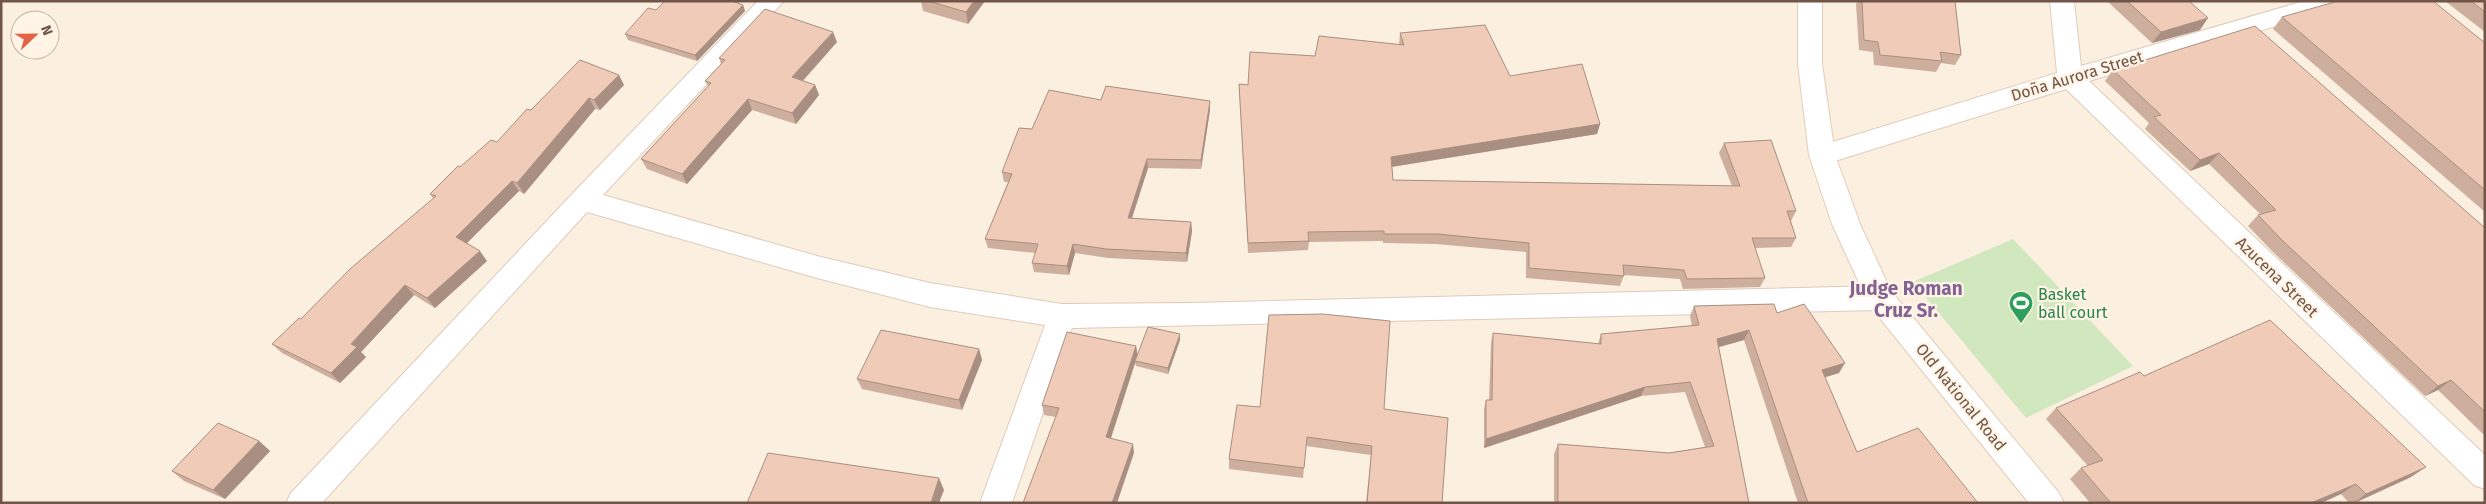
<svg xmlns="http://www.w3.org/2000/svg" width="2486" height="504" font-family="'Fira Sans',sans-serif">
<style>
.green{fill:#d1e8bf}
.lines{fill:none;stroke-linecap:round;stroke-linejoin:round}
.minor-casing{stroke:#dfcbbc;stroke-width:2}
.secondary-casing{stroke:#e4ccba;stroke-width:2}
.minor{fill:#fff;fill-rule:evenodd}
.secondary{fill:#fff;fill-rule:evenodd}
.wall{fill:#ceaf9e}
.shaded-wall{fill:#a88f81}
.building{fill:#f0ccb8;stroke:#a88f81}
.labels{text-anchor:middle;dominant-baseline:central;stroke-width:4.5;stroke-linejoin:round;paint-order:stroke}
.street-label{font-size:16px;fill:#715548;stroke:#fff4e5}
.leisure-label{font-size:16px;fill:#27864d;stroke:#fff4e5;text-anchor:start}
.quarter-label{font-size:19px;font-weight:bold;fill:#826394;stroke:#fff4e5}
</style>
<rect width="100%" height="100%" fill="#fbefdf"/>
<path class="green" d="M2013,239L2133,366L2026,418L1913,282Z"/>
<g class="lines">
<defs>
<g id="minor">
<path d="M758,1H784L603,195L817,256L930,283L1062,304L1189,303L1880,286L1890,290L1894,298L1890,306L1880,310L1072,328L1012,503H980L1045,325L930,307L817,278L587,212L322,503H286L291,493L573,193Z"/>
<path d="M2050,1H2074L2081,66L2304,1H2345L2341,7L2089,81L2485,455V489L2474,485L2066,89L1822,165L1813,162L1809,155L1813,148L2057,73Z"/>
</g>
<path id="secondary" d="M1798,1H1822V64L1835,155L1860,224L1891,291L2059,493L2064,503H2029L1870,306L1866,298L1832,224L1809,155L1798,64Z"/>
</defs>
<use href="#minor" class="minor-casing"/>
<use href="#secondary" class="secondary-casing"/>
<use href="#minor" class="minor"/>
<use href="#secondary" class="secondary"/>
</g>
<g class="wall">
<path d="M921,1H985L968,24L923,11Z"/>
<path d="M1858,1H1955L1961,55L1955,65L1941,63L1936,72L1874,65L1873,52L1859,50L1856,4Z"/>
<path d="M2107,1H2189L2200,30L2152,43Z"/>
<path d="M2445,1H2485V32Z"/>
<path d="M743,5L745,11L697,61L628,40L625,34L656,10Z"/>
<path d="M2282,17L2485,43V212L2273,29Z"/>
<path d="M1400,33L1510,76L1600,124L1597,134L1392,167L1393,180L1732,186L1719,153L1724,143L1796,211L1791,221L1796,238L1791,247L1755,248L1765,278L1760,287L1683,289L1680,279L1624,275L1620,286L1526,278V252L1436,244L1383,243V241L1309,242L1308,250L1248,253L1239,84L1248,85L1315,56L1399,45Z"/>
<path d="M837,42L803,81L815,85L819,95L796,124L752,110L687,184L647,169L641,159L708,86L705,81L721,64L719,58Z"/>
<path d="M2113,70L2485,228V436L2438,390L2425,396L2272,251L2248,226L2258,215L2260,214L2209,164L2190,171L2145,129L2149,123L2105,81Z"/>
<path d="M624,85L600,110L595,109L524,194L519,191L467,243L487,261L435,308L414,295L361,352L366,357L340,383L282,353L272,344L301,319L434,199L430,194L460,167L497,142L531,110Z"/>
<path d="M1210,110L1201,169L1148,168L1132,218L1191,222L1192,231L1187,262L1108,258L1075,253L1069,275L1034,272L1032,263L1036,253L988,248L985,239L1008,182H1004L1002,172L1032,129Z"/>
<path d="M1694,306L1777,313L1839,373L1825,377L1857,452L1978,503H1798L1744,340L1719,347L1749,503H1554V454L1558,444L1669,453L1705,447L1685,392L1641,396L1484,448V409L1486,400H1489L1491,343L1493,333L1598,344L1601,334L1692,326L1690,316Z"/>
<path d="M1180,340L1168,374L1136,366L1135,363L1111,438L1134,453L1056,417L1044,415L1042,405L1136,346L1137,354Z"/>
<path d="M979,349L982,360L962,410L862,389L857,379Z"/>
<path d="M2144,376L2411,477L2355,503H2349L2341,494L2321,503H2090L2070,479L2081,468L2088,466L2046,419L2056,408Z"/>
<path d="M1260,407L1384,409L1442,503H1366L1371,455L1306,446L1303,478L1229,469V459Z"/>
<path d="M259,441L270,451L225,499L184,481L172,471Z"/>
</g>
<g class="shaded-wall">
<path d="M974,1H985L968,24L966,12Z"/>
<path d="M743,5L745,11L697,61L695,55Z"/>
<path d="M2208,18L2200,30L2152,43L2161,32Z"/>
<path d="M833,32L837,42L796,88L792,77Z"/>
<path d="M619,75L624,85L600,110L594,100Z"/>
<path d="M815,85L819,95L796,124L792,113Z"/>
<path d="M589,98L595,109L524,194L517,183Z"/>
<path d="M748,99L752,110L687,184L682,174Z"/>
<path d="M1210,101V110L1201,169V160Z"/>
<path d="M1600,124L1597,134L1390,167L1391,157Z"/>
<path d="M2219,153L2209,164L2190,171L2200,160Z"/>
<path d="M1147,159L1148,168L1129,227L1128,218Z"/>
<path d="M512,181L519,191L463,247L456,237Z"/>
<path d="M1191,222L1192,231L1187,262L1186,253Z"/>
<path d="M1073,244L1075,253L1069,275L1067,266Z"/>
<path d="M480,251L487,261L435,308L427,298Z"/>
<path d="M405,285L414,295L361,352L366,357L340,383L331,373L351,344Z"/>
<path d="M1749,330L1744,340L1712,349L1717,339Z"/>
<path d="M1180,334V340L1168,374V368Z"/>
<path d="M1136,346L1138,357L1135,361V363L1108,447L1106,437Z"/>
<path d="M979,349L982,360L962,410L959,400Z"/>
<path d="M1845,363L1839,373L1816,380L1822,370Z"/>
<path d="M2451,380L2438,390L2425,396L2438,386Z"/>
<path d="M1645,387L1641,396L1484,448L1486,439Z"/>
<path d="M259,441L270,451L225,499L213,490Z"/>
<path d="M1133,444L1134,453L1117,503H1112Z"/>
<path d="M2426,467L2411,477L2354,503L2366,494Z"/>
<path d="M939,478L944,490L939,503H931Z"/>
<path d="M2356,484L2341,494L2321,503H2311Z"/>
</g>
<g class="building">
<path d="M665,1H732L743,5L695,55L625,34L648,8L656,10Z"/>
<path d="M928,1H974L966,12Z"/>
<path d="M1862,1H1955L1961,55L1940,52L1942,61L1880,55L1878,42L1864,40Z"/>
<path d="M2127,1H2189L2208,18L2161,32Z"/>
<path d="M2338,1H2433L2485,43V190L2282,17Z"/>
<path d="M2471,1H2485V12Z"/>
<path d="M765,9L833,32L792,77L815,85L792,113L748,99L682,174L641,159L711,83L705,81L725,60L719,58Z"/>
<path d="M1485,25L1510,76L1582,64L1600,124L1391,157L1393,180L1740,186L1724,143L1771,140L1796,211H1787L1796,238H1752L1765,278L1687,279L1684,270L1623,265L1624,276L1529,268V243L1438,234H1384V231L1308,232L1309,241L1248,243L1239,84L1248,85L1250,52L1315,56L1319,36L1404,45L1400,33Z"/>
<path d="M2255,26L2485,228V412L2451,380L2438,386L2282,240L2258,215L2276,210L2219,153L2200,160L2154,117L2161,115L2113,70Z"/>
<path d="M580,60L619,75L594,100L589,98L517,183L512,181L456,237L480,251L427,298L405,285L351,344L357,347L331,373L272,344L299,318L301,319L350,269L436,196L430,194L458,166L460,167L491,140L497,142L527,109L531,110Z"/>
<path d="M1106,86L1210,101L1201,160L1147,159L1128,218L1191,222L1186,253L1106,249L1073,244L1067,266L1032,263L1038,244L985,239L1012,174L1002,172L1019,128L1032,129L1049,90L1101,100Z"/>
<path d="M1774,304L1777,313L1804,304L1845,363L1822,370L1857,452L1918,428L1978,503H1808L1749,330L1717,339L1749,503H1558V444L1669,453L1714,446L1690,382L1645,387L1486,439V400H1492L1493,333L1601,344V334L1699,325L1694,306Z"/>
<path d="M1323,314L1390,321L1384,409L1448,418L1442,503H1367L1372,446L1307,437L1304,468L1229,459L1237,405L1260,407L1269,315Z"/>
<path d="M2270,320L2426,467L2366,494L2356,484L2311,503H2111L2081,468L2103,460L2056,408L2140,372L2144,376Z"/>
<path d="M1148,327L1180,334L1168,368L1135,361Z"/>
<path d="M881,330L979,349L959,400L857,379Z"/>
<path d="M1067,332L1136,346L1106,437L1133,444L1112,503H1023L1059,408L1042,405Z"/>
<path d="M218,423L259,441L213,490L172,471Z"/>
<path d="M768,453L939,478L931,503H747Z"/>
</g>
<defs>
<symbol id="stadium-pin" viewBox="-11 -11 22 30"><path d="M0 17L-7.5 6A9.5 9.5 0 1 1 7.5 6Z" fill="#2e9e5b" stroke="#fff4e5"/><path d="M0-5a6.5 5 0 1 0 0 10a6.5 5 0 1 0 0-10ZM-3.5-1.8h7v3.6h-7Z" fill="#fff"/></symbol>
</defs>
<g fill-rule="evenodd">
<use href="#stadium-pin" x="2007" y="289" width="28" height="38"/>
</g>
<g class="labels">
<g class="street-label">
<text transform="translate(2077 76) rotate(-17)">Doña Aurora Street</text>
<text transform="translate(2277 277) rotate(44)">Azucena Street</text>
<text transform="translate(1961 397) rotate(51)">Old National Road</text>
</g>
<g class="leisure-label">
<text x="2038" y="294">Basket<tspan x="2038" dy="18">ball court</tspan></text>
</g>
<g class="quarter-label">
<text x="1906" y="288">Judge Roman<tspan x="1906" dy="22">Cruz Sr.</tspan></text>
</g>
</g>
<rect width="2486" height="504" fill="none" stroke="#715548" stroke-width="5"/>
<g transform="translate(35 35) rotate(68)"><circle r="24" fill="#fff4e5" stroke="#c6b4a6"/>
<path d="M0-4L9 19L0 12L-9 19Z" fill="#e46346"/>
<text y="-8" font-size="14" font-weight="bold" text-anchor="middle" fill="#715548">N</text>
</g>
</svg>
